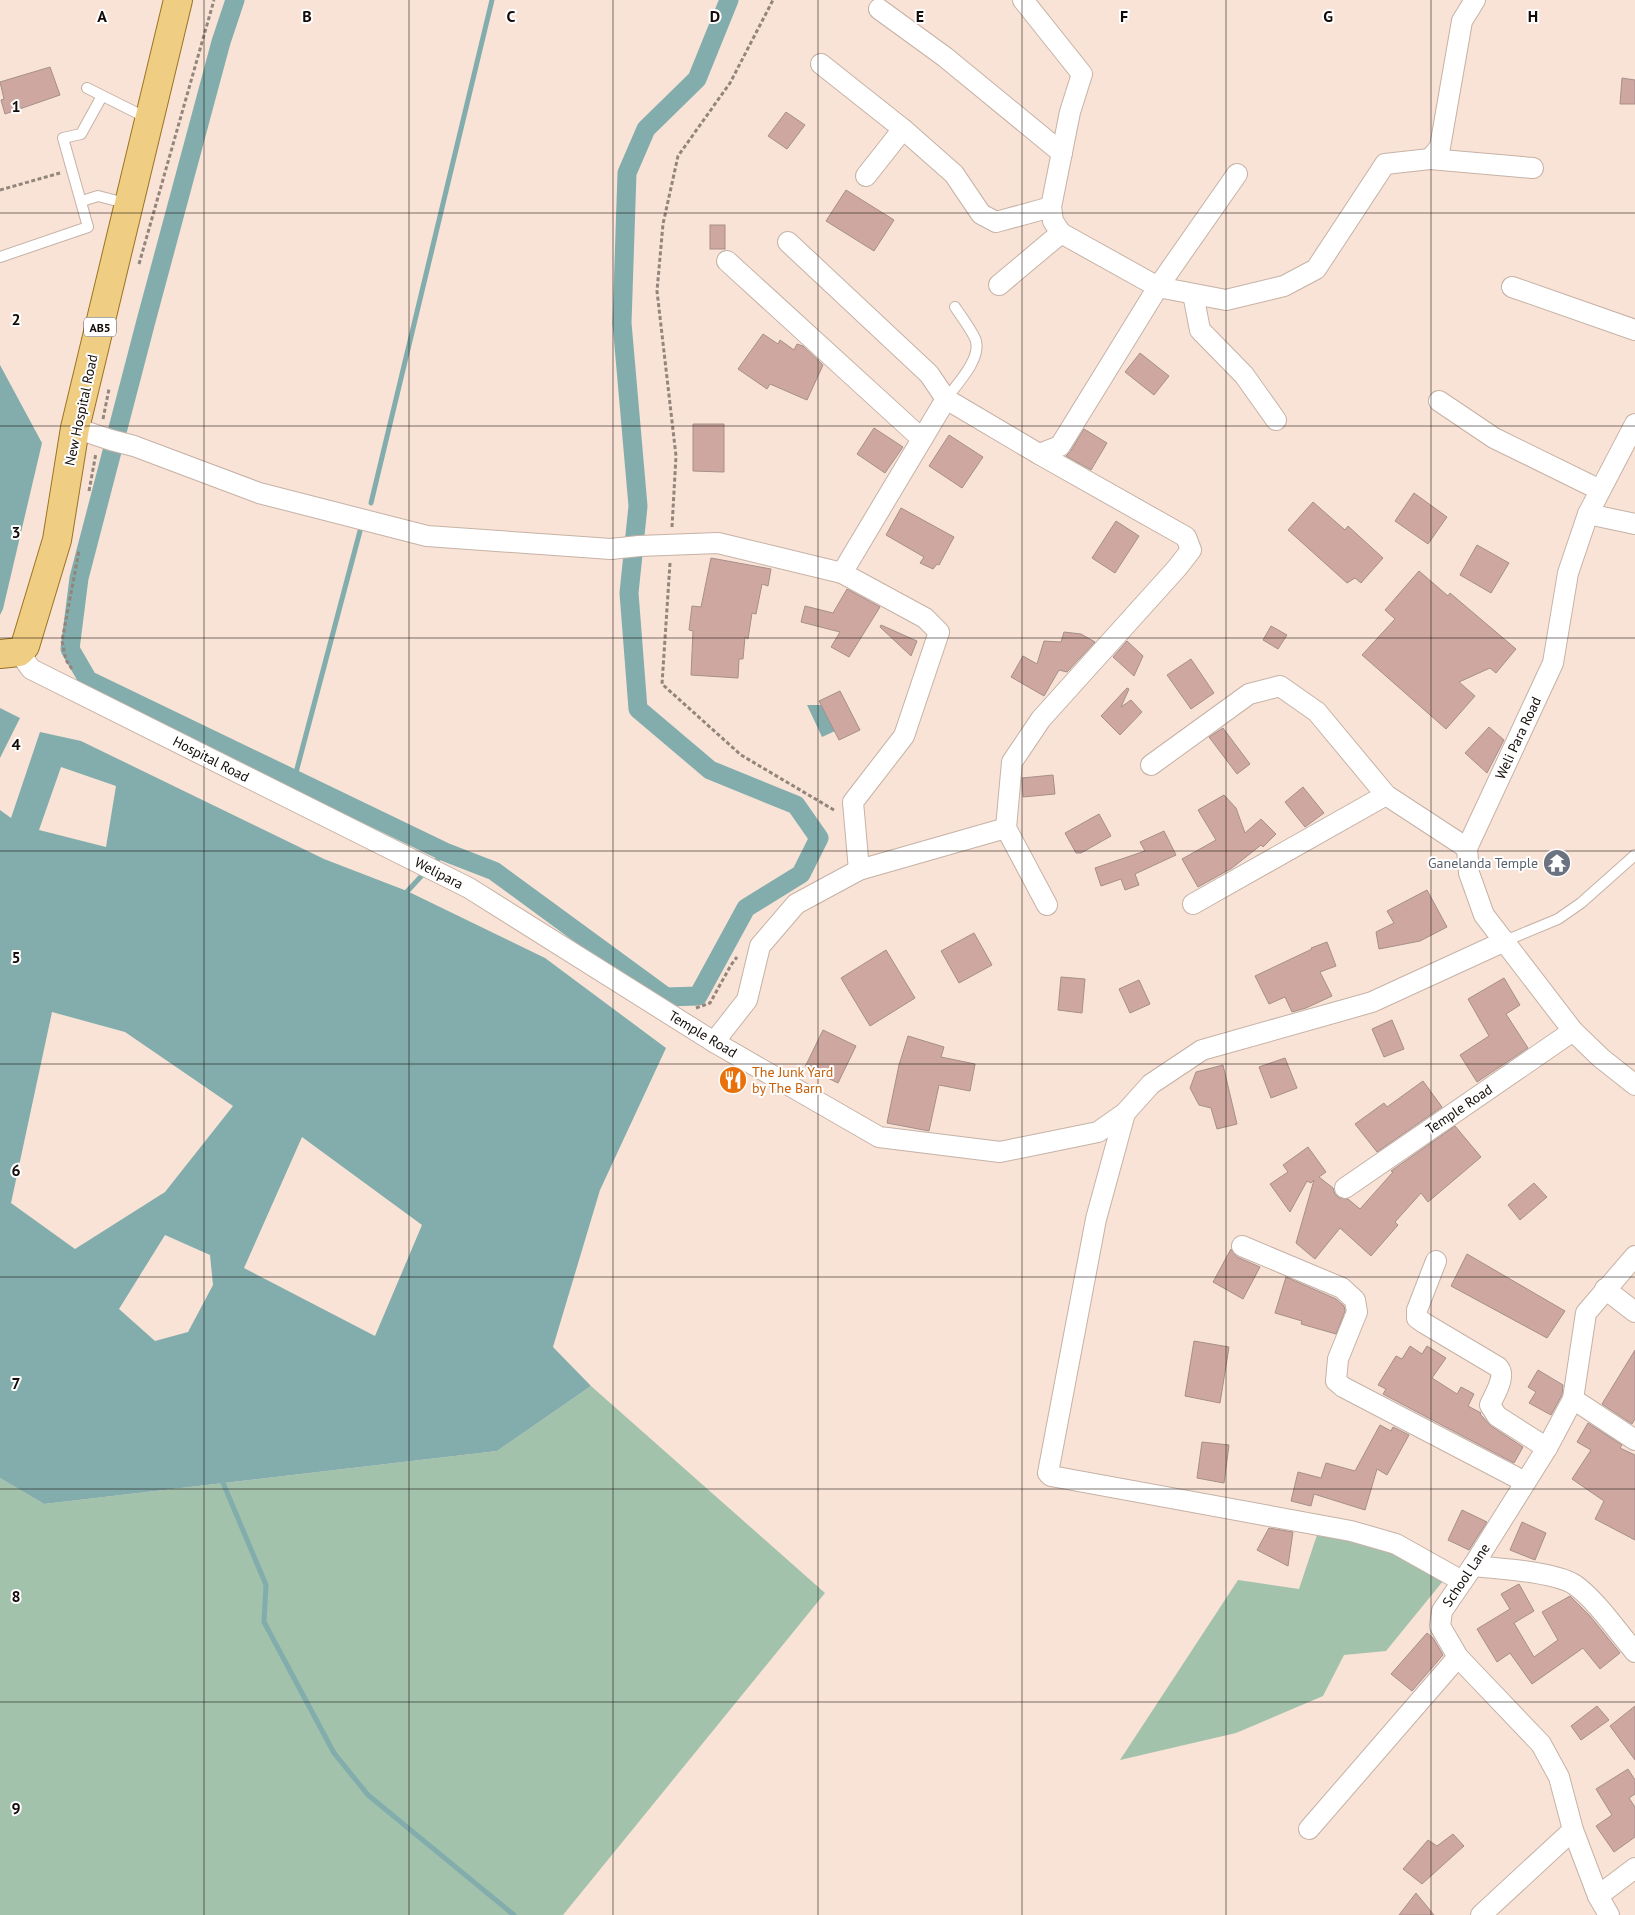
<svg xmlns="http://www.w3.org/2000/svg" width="1635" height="1915" font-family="'PT Sans',sans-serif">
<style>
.green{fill:#a2c2ac}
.water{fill:#82adac;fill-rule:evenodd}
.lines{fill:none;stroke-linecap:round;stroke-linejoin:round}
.stream{stroke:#82adac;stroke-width:5}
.canal{stroke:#82adac;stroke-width:19}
.building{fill:#cea8a0;stroke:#a68f8b}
.service-casing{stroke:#c6b2a6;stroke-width:12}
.minor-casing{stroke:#c6b2a6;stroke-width:22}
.primary-casing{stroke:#9b7422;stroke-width:30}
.path{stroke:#94857c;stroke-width:3;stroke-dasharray:4 2.5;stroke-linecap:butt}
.service{stroke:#fff;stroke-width:10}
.minor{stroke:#fff;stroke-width:20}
.primary{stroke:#efcd83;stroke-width:28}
.grid{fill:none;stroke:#120b07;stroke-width:1;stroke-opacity:0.55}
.labels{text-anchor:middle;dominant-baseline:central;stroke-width:4;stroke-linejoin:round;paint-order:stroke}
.shield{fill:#fff;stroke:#595451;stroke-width:1}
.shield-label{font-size:12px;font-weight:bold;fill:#120b07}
.street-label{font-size:14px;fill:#120b07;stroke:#fff}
.worship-label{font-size:14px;fill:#5b616d;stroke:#fff;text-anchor:end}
.food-label{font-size:14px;fill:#c56008;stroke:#fff;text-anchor:start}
.grid-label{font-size:16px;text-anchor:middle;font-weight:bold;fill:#120b07;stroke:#fff;stroke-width:4;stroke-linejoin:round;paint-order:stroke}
</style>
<rect width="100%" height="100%" fill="#f8e3d6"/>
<g class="green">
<path d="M591,1386L825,1593L563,1915H0V1478L44,1504L497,1451Z"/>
<path d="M1321,1523L1452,1570L1386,1651L1344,1655L1323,1696L1236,1733L1120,1760L1238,1580L1299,1589Z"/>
</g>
<g class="water">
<path d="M0,365L42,443L3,609L0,615Z"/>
<path d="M807,705H821L835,731L822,737Z"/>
<path d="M0,708L20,718L0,758Z"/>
<path d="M40,732L81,741L324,859L407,891L545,958L666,1048L600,1190L553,1347L591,1386L497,1451L44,1504L0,1478V810L11,818ZM61,767L116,786L106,847L39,830ZM52,1012L125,1032L233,1106L165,1192L75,1249L11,1203ZM302,1137L422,1225L375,1336L244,1268ZM165,1235L210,1255L213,1285L188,1332L155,1341L119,1309Z"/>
</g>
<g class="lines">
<g class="stream">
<path d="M371,503L492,0"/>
<path d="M294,780L360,531"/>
<path d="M433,864L445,852"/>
<path d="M404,895L425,872"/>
<path d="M221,1478L266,1585L264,1622L334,1753L368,1795L514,1915"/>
</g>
<path class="canal" d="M235,0L221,42L146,321L79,578L70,649L88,680L445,852L494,871L666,997L698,996L746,908L801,874L819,838L796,805L710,770L638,709L629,593L638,506L622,323L627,173L646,129L697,79L729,0"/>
</g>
<g class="building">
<path d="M50,67L60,95L5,114L1,100L4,99L0,82Z"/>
<path d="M1622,78L1635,80V104H1620Z"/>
<path d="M786,112L805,125L787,149L768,136Z"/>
<path d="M846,190L894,220L874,251L826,221Z"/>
<rect x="710" y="225" width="15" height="24"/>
<path d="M763,334L778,344L780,340L794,350L797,344L803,346L823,365L807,400L770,384L767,389L738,369Z"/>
<path d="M1140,353L1169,376L1154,395L1125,372Z"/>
<path d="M693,424H724V472L693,471Z"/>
<path d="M874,428L903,447L885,473L857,454Z"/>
<path d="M1084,429L1107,443L1091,470L1066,456L1070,452Z"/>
<path d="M949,435L983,457L962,488L929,466Z"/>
<path d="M1414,493L1447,517L1428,544L1395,521Z"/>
<path d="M1313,502L1345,530L1348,526L1383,558L1361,583L1355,578L1347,583L1288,530Z"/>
<path d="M901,508L954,537L939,565L937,564L933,569L920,563L924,557L886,535Z"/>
<path d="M1116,521L1139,536L1115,573L1092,558Z"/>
<path d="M1477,545L1509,563L1491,593L1460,575Z"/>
<path d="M711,558L771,569L768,586L762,584L756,614L752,613L748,639L745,637L743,659H739L738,678L691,675L693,631L689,630L692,606L701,607Z"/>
<path d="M1419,571L1448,596L1450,593L1516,649L1496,673L1490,668L1459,682L1475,696L1446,729L1362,655L1395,619L1385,610Z"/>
<path d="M847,589L880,607L849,657L831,647L840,632L801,622L805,606L833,613Z"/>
<path d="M881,625L917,641L911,656L880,627Z"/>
<path d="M1271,626L1287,635L1278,649L1263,640Z"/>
<path d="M1064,632L1081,634L1095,642L1067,672L1059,670L1044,696L1011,677L1023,656L1037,664L1044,641L1061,642Z"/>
<path d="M1127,641L1143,656L1134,676L1113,657Z"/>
<path d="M1191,659L1214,693L1191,709L1167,675Z"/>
<path d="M1127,688L1129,689L1121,707L1131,700L1142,712L1120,735L1101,716Z"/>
<path d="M840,691L860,730L839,740L819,701Z"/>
<path d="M1489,727L1504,740L1487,773L1465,753Z"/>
<path d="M1223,728L1250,764L1237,774L1209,737Z"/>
<path d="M1053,775L1055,794L1023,797L1022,778Z"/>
<path d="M1303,787L1324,813L1305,827L1285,802Z"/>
<path d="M1224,795L1236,808L1245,833L1261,819L1276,834L1263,847L1261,845L1232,868L1198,887L1182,859L1216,840L1198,810Z"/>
<path d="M1099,814L1111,836L1081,853H1076L1065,833Z"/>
<path d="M1164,831L1176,855L1135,874L1139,885L1125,890L1121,879L1101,886L1095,868L1145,851L1140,842Z"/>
<path d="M1427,890L1447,927L1420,941L1379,949L1376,932L1394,923L1387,911Z"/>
<path d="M974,933L992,965L959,983L941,951Z"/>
<path d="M1327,942L1336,966L1320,972L1332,996L1306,1008L1292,1012L1285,997L1269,1004L1255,976L1312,949L1311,948Z"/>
<path d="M886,950L915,998L870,1026L841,978Z"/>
<path d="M1061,977L1085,979L1082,1013L1058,1010Z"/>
<path d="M1504,978L1520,1005L1506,1014L1528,1048L1477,1082L1460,1055L1489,1036L1468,999Z"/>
<path d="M1139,980L1150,1004L1130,1013L1119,989Z"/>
<path d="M1392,1020L1404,1049L1384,1057L1372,1029Z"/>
<path d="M823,1030L856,1046L838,1083L805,1067Z"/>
<path d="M908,1036L944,1047L941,1057L975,1064L970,1091L939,1085L929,1131L887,1123L899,1065Z"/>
<path d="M1285,1058L1297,1088L1271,1098L1259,1067Z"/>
<path d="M1223,1065L1237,1124L1217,1129L1211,1108L1199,1105L1190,1088L1196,1072Z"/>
<path d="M1423,1081L1442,1107L1377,1152L1355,1124L1384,1103L1387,1107Z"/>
<path d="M1455,1126L1481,1157L1428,1202L1421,1193L1395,1222L1398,1225L1371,1256L1340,1228L1315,1259L1296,1243L1314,1180L1311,1183L1307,1181L1290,1212L1270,1184L1288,1172L1283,1165L1308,1147L1326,1172L1319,1177L1333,1188L1335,1194L1339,1198L1348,1199L1360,1209L1393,1172L1391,1171Z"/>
<path d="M1534,1183L1547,1197L1520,1220L1508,1205Z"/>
<path d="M1231,1249L1237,1257L1260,1267L1243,1299L1213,1282Z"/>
<path d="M1467,1254L1565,1311L1547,1338L1451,1286Z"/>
<path d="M1286,1277L1336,1299L1344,1306L1345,1311L1336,1334L1301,1324L1302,1321L1275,1313Z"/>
<path d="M1194,1341L1229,1347L1220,1403L1185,1396Z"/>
<path d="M1410,1346L1422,1354L1427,1346L1446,1358L1432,1378L1457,1394L1461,1387L1474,1394L1468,1406L1481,1413L1480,1414L1491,1426L1523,1447L1514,1463L1383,1394L1386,1389L1378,1385L1396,1356L1402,1359Z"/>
<path d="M1635,1350V1419L1632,1424L1602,1404Z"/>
<path d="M1538,1370L1563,1385L1562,1395L1551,1415L1529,1403L1536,1392L1528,1387Z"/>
<path d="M1588,1423L1622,1445L1620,1448L1635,1455V1540L1595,1519L1604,1501L1572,1479L1591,1450L1577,1442Z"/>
<path d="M1380,1425L1391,1431L1393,1427L1409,1435L1387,1475L1377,1469L1365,1510L1314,1494L1311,1506L1291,1501L1298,1472L1321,1478L1326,1463L1355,1471Z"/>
<path d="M1202,1442L1229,1445L1224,1483L1197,1478Z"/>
<path d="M1462,1510L1487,1522L1469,1550L1448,1540Z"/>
<path d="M1522,1522L1546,1533L1535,1560L1510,1550Z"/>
<path d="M1269,1528L1293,1532L1288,1566L1257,1550Z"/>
<path d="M1519,1584L1534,1611L1514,1623L1534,1657L1558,1640L1542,1612L1570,1596L1590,1616L1620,1653L1600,1669L1583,1648L1532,1684L1510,1653L1497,1662L1477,1629L1510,1609L1501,1594Z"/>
<path d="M1427,1633L1433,1638L1443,1655L1412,1691L1391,1674Z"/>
<path d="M1597,1706L1609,1720L1581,1740L1571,1726Z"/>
<path d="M1635,1706V1760L1610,1726Z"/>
<path d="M1628,1769L1635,1780V1794L1629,1798L1635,1807V1837L1614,1852L1596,1826L1612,1815L1596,1789Z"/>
<path d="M1453,1834L1464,1846L1422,1884L1403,1869L1428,1840L1437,1846Z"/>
<path d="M1416,1893L1434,1915H1399Z"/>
</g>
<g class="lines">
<defs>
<g id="service">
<path d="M87,88L149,119"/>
<path d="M82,201L98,196L129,204"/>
<path d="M0,257L88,227L63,138L81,134L102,96"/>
<path d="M946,399C956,385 981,360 976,341C973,332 961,316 955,307"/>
<path d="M1505,941L1558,919L1581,903L1635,855"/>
</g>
<g id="minor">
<path d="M1023,0L1082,74L1070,112L1051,207L1053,221L1061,233L1158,287L1237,174"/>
<path d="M879,9L945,57L1062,153"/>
<path d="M821,64L903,129L954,174L981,214L996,222L1051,207"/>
<path d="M1430,159L1533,168"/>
<path d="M866,176L903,129"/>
<path d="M788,242L929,374L946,399L1039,454L1060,446L1158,287L1226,300L1284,286L1316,269L1385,164L1430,159L1440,147L1462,21L1475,0"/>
<path d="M727,261L922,439"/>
<path d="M999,285L1061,233"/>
<path d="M1512,287L1635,330"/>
<path d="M1193,294L1200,330L1244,375L1276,420"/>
<path d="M1439,401L1494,438L1600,490"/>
<path d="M1635,424L1588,514L1568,573L1553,663L1467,848L1469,873L1484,915L1573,1031L1601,1058L1635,1085"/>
<path d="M75,428L111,440L134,446L259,493L427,536L611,549L639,546L718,543L842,573L925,618L939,632L904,736L853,802L859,870"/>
<path d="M1039,454L1186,537L1191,550L1177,568L1041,719L1012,762L1006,828L1047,905"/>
<path d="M1588,514L1635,524"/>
<path d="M842,573L946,399"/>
<path d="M19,652L31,669L469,888L714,1042L879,1137L1000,1152L1098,1132L1125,1113L1151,1084L1202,1050L1372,1002L1505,941"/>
<path d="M1151,765L1249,694L1280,686L1317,712L1386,795L1467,848"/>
<path d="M1193,904L1386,795"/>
<path d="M714,1042L747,1000L760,946L796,904L859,870L1006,828"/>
<path d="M1125,1113L1096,1219L1048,1473L1051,1476L1351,1531L1396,1544L1462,1581"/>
<path d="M1345,1188L1573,1031"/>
<path d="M1242,1246L1342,1288L1355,1300L1357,1312L1338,1359L1336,1381L1343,1387L1525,1482"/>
<path d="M1436,1261L1417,1310V1318L1424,1323L1498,1367C1507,1376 1494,1395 1490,1405L1497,1416L1547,1448"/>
<path d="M1605,1289L1635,1312"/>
<path d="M1573,1399L1635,1440"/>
<path d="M1473,1566C1497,1568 1556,1572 1575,1585C1597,1601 1617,1631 1635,1652"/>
<path d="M1309,1829L1458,1657"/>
<path d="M1598,1896L1635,1868"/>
<path d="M1481,1915L1573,1830"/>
<path d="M1609,1915L1598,1896L1573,1830L1559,1777L1541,1744L1458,1657L1440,1626L1442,1611L1473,1566L1547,1448L1573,1399L1586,1313L1635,1256"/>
</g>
<path id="primary" d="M0,654L19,652L25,646L57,540L75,428L178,0"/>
</defs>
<use href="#service" class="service-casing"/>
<use href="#minor" class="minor-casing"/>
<use href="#primary" class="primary-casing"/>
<g class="path">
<path d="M0,190L60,173"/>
<path d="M139,264L214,0"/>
<path d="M103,419L109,389"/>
<path d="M89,491L96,453"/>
<path d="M672,527L676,456L657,291L663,224L678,156L730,83L773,0"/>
<path d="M670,563L662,684L741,755L834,810"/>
<path d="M72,669L66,660L62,641L79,551"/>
<path d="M696,1008L710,1003L731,965L737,957"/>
</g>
<use href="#service" class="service"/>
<use href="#minor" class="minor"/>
<use href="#primary" class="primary"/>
</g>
<path class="grid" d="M204,0V1915M409,0V1915M613,0V1915M818,0V1915M1022,0V1915M1226,0V1915M1431,0V1915M0,213H1635M0,426H1635M0,638H1635M0,851H1635M0,1064H1635M0,1277H1635M0,1489H1635M0,1702H1635"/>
<defs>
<symbol id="temple-disc" viewBox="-11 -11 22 22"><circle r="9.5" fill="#6b7280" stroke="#fff"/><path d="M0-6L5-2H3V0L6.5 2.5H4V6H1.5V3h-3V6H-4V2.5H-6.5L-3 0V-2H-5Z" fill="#fff"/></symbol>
<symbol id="restaurant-disc" viewBox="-11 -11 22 22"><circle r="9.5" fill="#e8710a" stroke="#fff"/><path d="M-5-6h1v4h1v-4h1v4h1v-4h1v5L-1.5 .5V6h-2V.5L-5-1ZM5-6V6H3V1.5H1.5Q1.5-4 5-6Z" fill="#fff"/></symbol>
</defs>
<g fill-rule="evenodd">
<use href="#temple-disc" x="1541" y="847" width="32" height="32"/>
<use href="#restaurant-disc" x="717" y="1064" width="32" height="32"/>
</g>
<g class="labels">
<rect class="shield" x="84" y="317.5" width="32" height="19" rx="4"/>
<g class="shield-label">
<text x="100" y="327">AB5</text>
</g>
<g class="street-label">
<text transform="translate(81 410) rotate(-78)">New Hospital Road</text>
<text transform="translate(1518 738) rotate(-65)">Weli Para Road</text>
<text transform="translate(211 759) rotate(27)">Hospital Road</text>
<text transform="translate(439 873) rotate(27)">Welipara</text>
<text transform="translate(703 1034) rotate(31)">Temple Road</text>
<text transform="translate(1459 1109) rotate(-34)">Temple Road</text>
<text transform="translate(1466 1575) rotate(-56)">School Lane</text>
</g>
<g class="worship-label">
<text x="1538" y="863">Ganelanda Temple</text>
</g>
<g class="food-label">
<text x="752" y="1072">The Junk Yard<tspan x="752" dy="16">by The Barn</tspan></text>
</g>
</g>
<g class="grid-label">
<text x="102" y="22">A</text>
<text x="307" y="22">B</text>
<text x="511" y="22">C</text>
<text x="715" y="22">D</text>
<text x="920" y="22">E</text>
<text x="1124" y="22">F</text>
<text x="1328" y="22">G</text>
<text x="1533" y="22">H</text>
<text x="16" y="112">1</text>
<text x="16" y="325">2</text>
<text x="16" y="538">3</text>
<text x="16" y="750">4</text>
<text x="16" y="963">5</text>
<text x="16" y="1176">6</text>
<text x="16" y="1389">7</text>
<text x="16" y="1602">8</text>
<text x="16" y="1814">9</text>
</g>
</svg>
